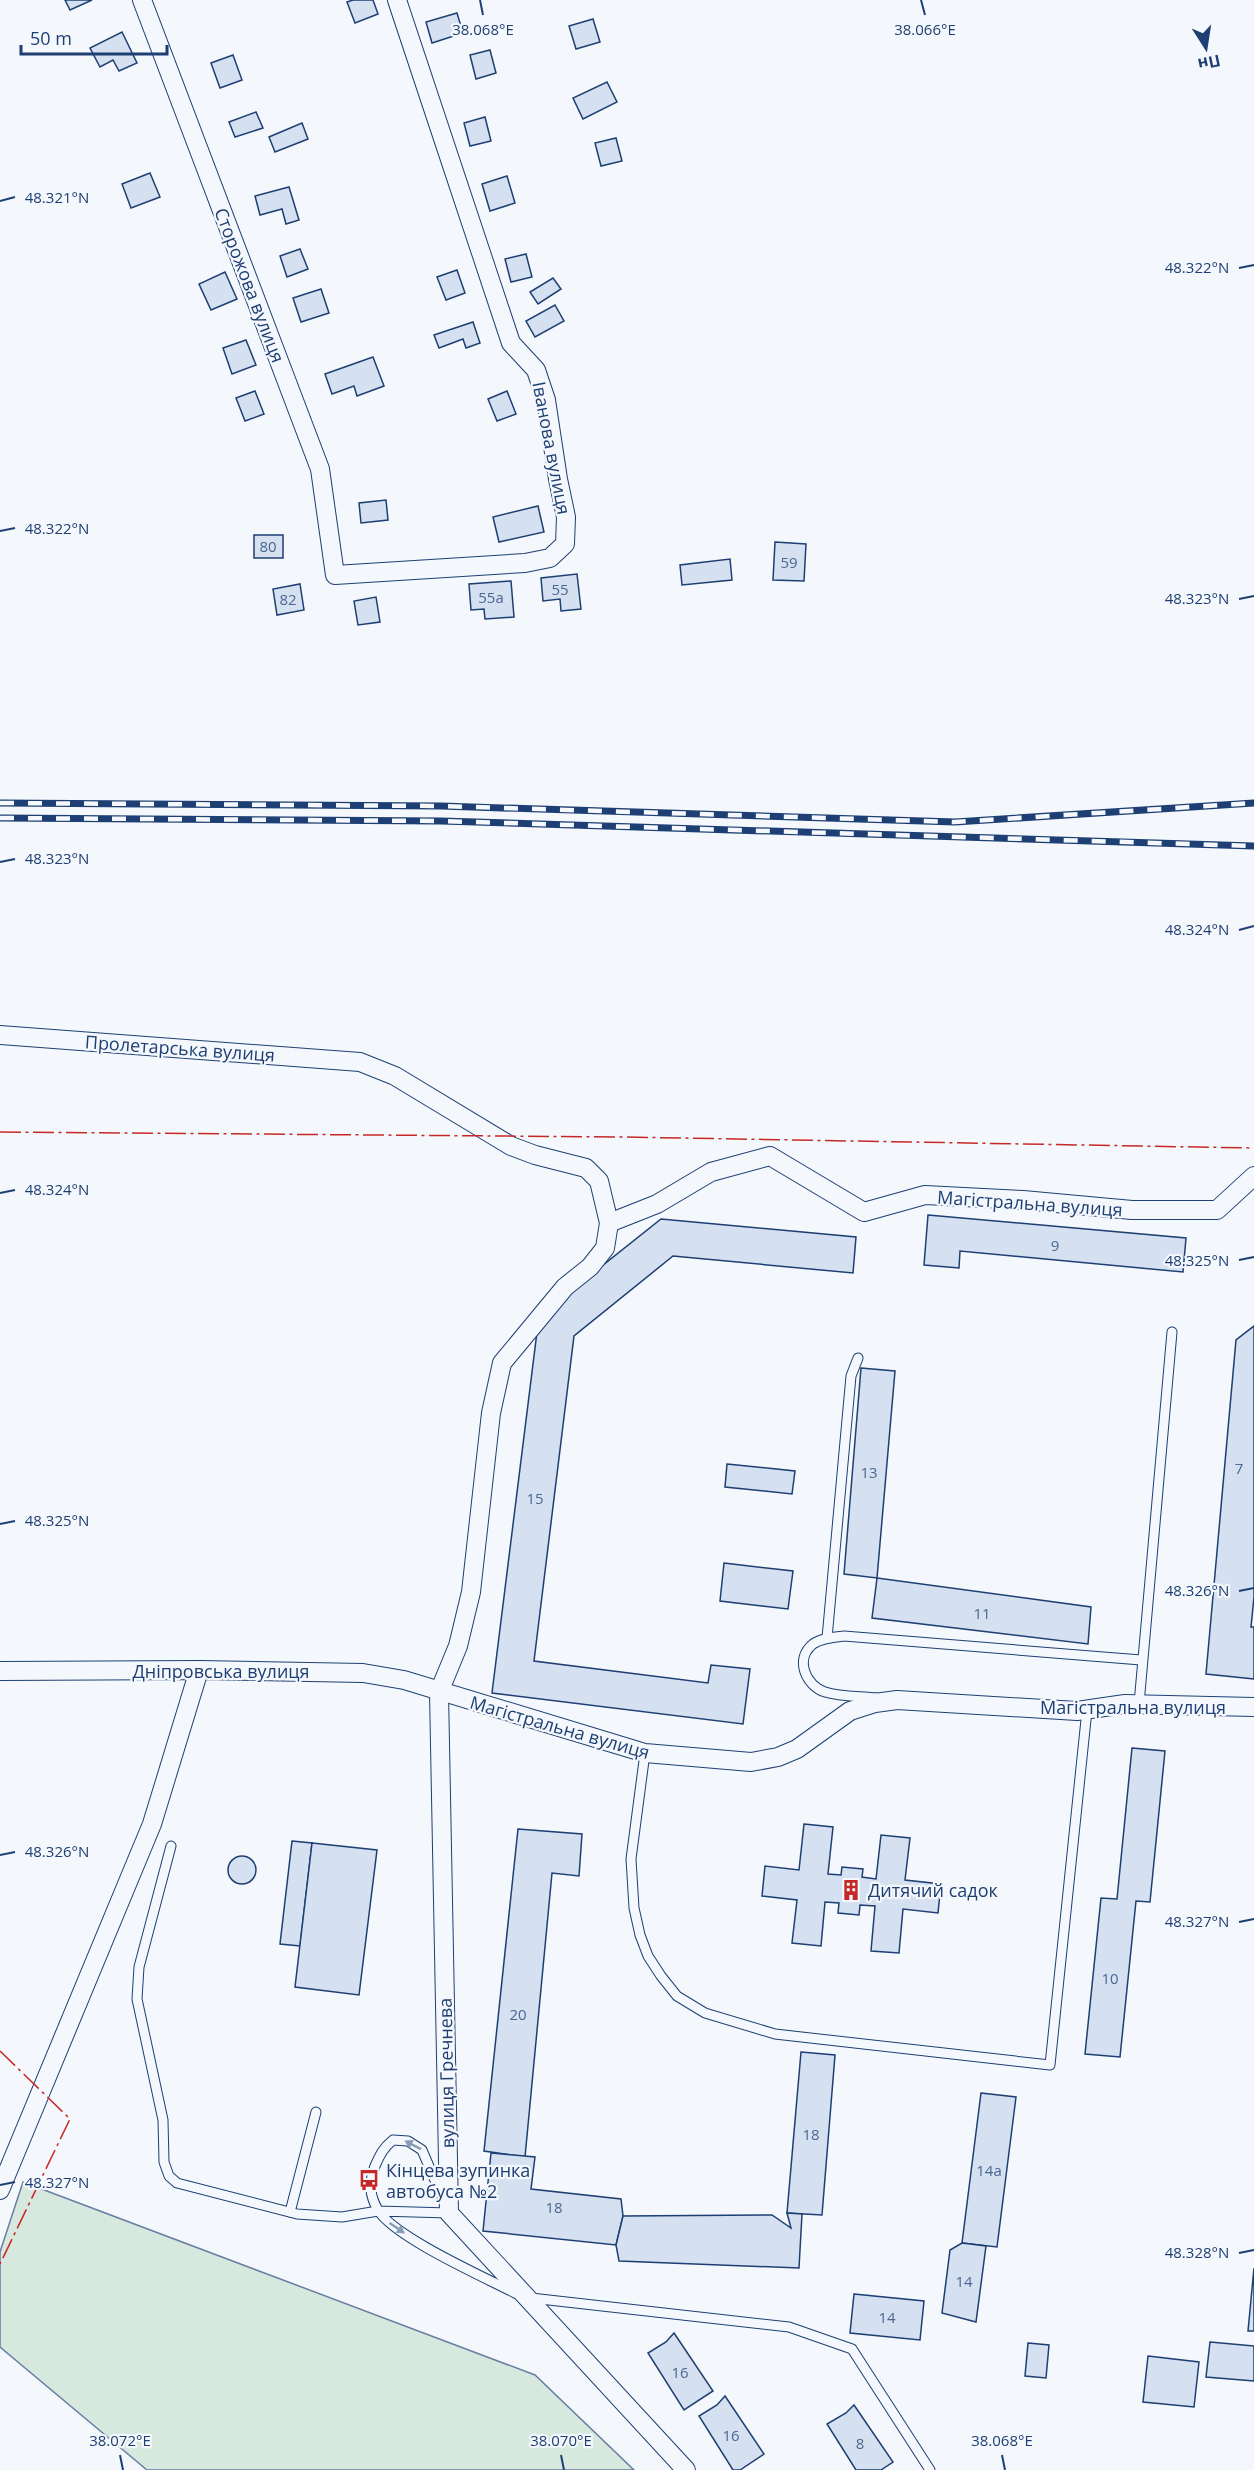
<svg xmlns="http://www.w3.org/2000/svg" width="1254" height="2470" font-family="'Open Sans',sans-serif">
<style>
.green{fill:#d7e8df;stroke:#687fa3;stroke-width:1.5}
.building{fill:#d5e0f0;stroke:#1d3f73;stroke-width:1.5}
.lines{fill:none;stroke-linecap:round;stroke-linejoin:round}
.service-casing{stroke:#1d3f73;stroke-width:11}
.minor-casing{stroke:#1d3f73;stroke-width:20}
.service{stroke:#f4f7fb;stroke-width:9}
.minor{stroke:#f4f7fb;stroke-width:18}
.rail-casing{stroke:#1d3f73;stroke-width:7}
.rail{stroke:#f4f7fb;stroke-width:4.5;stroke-dasharray:14;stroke-linecap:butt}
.power{stroke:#c62828;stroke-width:1.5;stroke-dasharray:21 4.5 3 4.5;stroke-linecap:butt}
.oneway{fill:#889bb7}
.ticks{fill:none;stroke:#1d3f73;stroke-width:2}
.labels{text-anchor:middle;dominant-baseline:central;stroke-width:4.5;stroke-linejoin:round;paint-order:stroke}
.number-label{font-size:15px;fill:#4b6792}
.street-label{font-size:18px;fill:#1d3f73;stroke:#f4f7fb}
.poi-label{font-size:18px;fill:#1d3f73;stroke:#f4f7fb;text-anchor:start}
.ticks-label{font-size:15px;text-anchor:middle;fill:#1d3f73;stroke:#f4f7fb;stroke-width:4.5;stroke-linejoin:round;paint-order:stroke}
</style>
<rect width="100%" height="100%" fill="#f4f7fb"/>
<path class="green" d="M23,2182L535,2375L634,2470H147L0,2347V2252Z"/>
<g class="building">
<path d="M65,0H92L70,10Z"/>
<path d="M353,0H373L378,14L355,23L347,2Z"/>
<path d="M457,13L463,33L432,43L426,22Z"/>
<path d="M593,19L600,42L576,49L569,26Z"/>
<path d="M122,32L137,63L119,71L113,60L100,67L90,48Z"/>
<path d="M490,50L496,73L476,79L470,55Z"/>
<path d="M233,55L242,80L220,88L211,63Z"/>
<path d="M607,82L617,102L583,119L573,98Z"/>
<path d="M256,112L263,128L235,137L229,122Z"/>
<path d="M485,117L491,141L470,146L464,123Z"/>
<path d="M302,123L308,139L275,152L269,137Z"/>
<path d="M616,138L622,161L601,166L595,143Z"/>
<path d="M150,173L160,197L131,208L122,184Z"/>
<path d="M507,176L515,203L490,211L482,184Z"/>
<path d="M289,187L299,220L286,224L282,209L260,215L255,196Z"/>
<path d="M300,249L308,269L287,277L280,256Z"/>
<path d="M526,254L532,277L511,282L505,259Z"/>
<path d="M457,270L465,293L446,300L437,277Z"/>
<path d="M225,272L237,299L211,310L199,284Z"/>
<path d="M553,278L561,289L538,304L530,292Z"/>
<path d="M321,289L329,313L301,322L293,298Z"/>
<path d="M555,305L564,321L535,337L526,321Z"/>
<path d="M473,322L480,343L466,348L463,339L439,348L434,335Z"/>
<path d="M246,340L256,365L232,374L223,348Z"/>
<path d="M373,357L384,386L357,396L354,386L332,394L325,374Z"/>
<path d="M255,391L264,414L245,421L236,398Z"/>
<path d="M507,391L516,414L497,421L488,399Z"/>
<path d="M386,500L388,520L361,523L359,503Z"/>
<path d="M538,506L544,532L499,542L493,517Z"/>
<rect x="254" y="535" width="29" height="23"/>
<path d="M775,542L806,544L804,581L773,580Z"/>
<path d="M730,559L732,580L682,585L680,565Z"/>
<path d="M577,574L581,609L561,611L560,599L543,601L541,578Z"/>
<path d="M511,581L514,617L485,619L484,609L471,610L469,584Z"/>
<path d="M300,584L304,610L277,615L273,589Z"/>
<path d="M376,597L380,622L358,625L354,601Z"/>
<path d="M928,1215L1186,1238L1183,1272L960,1251L959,1268L924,1265Z"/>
<path d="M661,1219L856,1237L853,1273L673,1256L574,1336L534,1661L708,1683L711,1665L750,1669L743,1724L492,1693L539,1316Z"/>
<path d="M1254,1326V1597L1251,1627H1254V1679L1206,1674L1236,1340Z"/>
<path d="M861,1368L895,1371L877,1578L844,1574Z"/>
<path d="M727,1464L795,1471L792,1494L725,1487Z"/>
<path d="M724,1563L793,1571L788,1609L720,1601Z"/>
<path d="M877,1578L1091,1607L1088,1644L872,1618Z"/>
<path d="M1132,1748L1165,1751L1150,1902L1136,1901L1120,2057L1085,2054L1101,1898L1117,1899Z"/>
<path d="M804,1824L833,1827L828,1874L841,1875L842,1867L863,1869L862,1877L876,1879L881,1835L910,1838L905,1880L941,1884L938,1913L903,1909L899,1953L871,1951L875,1906L860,1905L859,1915L838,1913L839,1903L825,1902L821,1946L792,1943L797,1900L762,1896L765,1866L799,1870Z"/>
<path d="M518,1829L582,1834L579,1876L552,1873L525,2157L484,2151Z"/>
<path d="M292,1841L312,1843L300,1946L280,1944Z"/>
<path d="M312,1843L377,1850L359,1995L295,1987Z"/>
<circle cx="242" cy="1870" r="14"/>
<path d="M801,2052L835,2055L822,2215L787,2213Z"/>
<path d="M981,2093L1016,2097L997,2247L962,2243Z"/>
<path d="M491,2153L535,2157L531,2189L621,2199L623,2216L616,2245L483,2231Z"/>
<path d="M787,2213L802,2214L799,2268L619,2261L616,2245L623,2216L772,2215L791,2228Z"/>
<path d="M962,2243L986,2246L976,2322L942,2313L950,2250Z"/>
<path d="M1254,2268V2331H1248Z"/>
<path d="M854,2294L924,2301L920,2340L850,2333Z"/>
<path d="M674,2333L713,2391L684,2410L648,2353L666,2342Z"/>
<path d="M1210,2342L1254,2346V2381L1206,2377Z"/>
<path d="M1028,2343L1049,2345L1046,2378L1025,2376Z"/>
<path d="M1148,2356L1199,2362L1194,2407L1143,2402Z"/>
<path d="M725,2396L764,2454L740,2470H733L699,2416L717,2405Z"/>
<path d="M854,2405L893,2462L881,2470H856L827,2424L846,2413Z"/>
</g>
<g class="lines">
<defs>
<g id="service">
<path d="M827,1638L851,1376L858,1358"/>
<path d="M877,1698C861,1696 841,1697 825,1692C806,1686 794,1659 813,1644C821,1638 834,1637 844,1636L1141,1660"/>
<path d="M1139,1704L1172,1332"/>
<path d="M645,1753L631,1859L634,1908L640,1935L648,1956L661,1976L677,1996L705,2013L775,2034L1050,2065L1087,1710"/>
<path d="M171,1846L139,1967L137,1999L163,2120L164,2162L169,2176L177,2183L297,2214L342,2217L378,2211L449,2213L422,2150L408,2141L393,2140C383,2148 380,2155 375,2166C369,2182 369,2195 378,2210C394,2237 484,2277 515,2293"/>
<path d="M290,2212L316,2112"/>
<path d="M531,2298L789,2327L852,2349L930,2470"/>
</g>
<g id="minor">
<path d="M142,0L320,469L335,575L525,563L550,558L565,544L566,517L558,479L546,400L536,370L511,343L397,0"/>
<path d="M0,1035L360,1062L395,1076L511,1146L535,1155L586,1168L599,1181L609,1223L605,1248L590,1267L565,1287L502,1363L491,1413L471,1592L458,1646L439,1692L449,2213L686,2470"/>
<path d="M609,1223L657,1204L711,1172L770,1156L864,1212L925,1195L1023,1200L1132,1210H1217L1254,1176"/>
<path d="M0,1671L199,1670L363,1673L404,1680L645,1753L751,1762L778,1757L797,1749L850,1711L875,1703L897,1700L1077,1711L1125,1704L1254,1707"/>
<path d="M0,2190L152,1824L199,1670"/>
</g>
</defs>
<use href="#service" class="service-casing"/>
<use href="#minor" class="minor-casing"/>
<use href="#service" class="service"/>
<use href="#minor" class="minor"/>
<defs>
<g id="rail">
<path d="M0,803L441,806L955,822L1254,803"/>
<path d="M0,818L441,821L1254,846"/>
</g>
</defs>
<use href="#rail" class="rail-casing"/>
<use href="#rail" class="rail"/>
<g class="power">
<path d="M0,1132L624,1137L1254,1148"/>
<path d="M0,2051L70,2119L0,2264"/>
</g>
</g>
<defs><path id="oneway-solid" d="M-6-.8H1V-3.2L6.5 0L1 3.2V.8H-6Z" transform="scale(1.5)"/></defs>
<g class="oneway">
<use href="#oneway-solid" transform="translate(413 2145) rotate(-153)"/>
<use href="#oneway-solid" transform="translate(397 2228) rotate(34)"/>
</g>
<path class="ticks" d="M480,0L483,15M921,0L925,15M0,201L15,197M1239,268L1254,265M0,531L15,528M1239,599L1254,596M0,862L15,859M1239,930L1254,926M0,1193L15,1190M1239,1260L1254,1257M0,1524L15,1521M1239,1591L1254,1588M0,1855L15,1852M1239,1922L1254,1919M0,2185L15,2182M1239,2253L1254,2250M120,2455L123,2470M561,2455L564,2470M1002,2455L1005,2470"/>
<defs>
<symbol id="building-bare" viewBox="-9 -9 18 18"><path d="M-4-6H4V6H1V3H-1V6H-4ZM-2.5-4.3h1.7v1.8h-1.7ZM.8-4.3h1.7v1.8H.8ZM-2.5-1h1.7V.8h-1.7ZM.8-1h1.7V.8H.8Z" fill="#c62828" stroke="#f4f7fb" stroke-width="2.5" paint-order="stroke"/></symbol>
<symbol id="bus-bare" viewBox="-9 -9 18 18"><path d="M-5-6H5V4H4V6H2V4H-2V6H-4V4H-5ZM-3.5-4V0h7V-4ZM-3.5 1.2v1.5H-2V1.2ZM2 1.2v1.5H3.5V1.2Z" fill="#c62828" stroke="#f4f7fb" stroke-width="2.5" paint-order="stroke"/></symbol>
</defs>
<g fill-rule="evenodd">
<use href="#building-bare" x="836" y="1875" width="30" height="30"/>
<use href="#bus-bare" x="354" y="2165" width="30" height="30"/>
</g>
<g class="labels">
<g class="number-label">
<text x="268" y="546">80</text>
<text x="789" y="562">59</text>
<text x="560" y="589">55</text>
<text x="491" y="597">55а</text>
<text x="288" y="599">82</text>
<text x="1055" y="1245">9</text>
<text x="1239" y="1468">7</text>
<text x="869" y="1472">13</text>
<text x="535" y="1498">15</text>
<text x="982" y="1613">11</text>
<text x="1110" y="1978">10</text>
<text x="518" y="2014">20</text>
<text x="811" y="2134">18</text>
<text x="989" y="2170">14а</text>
<text x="554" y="2207">18</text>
<text x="964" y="2281">14</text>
<text x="887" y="2317">14</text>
<text x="680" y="2372">16</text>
<text x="731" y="2435">16</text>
<text x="860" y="2443">8</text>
</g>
<g class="street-label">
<text transform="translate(250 285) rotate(69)">Сторожова вулиця</text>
<text transform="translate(552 448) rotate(79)">Іванова вулиця</text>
<text transform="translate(180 1048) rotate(4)">Пролетарська вулиця</text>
<text transform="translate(1030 1203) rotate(4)">Магістральна вулиця</text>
<text x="221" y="1671">Дніпровська вулиця</text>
<text x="1133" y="1707">Магістральна вулиця</text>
<text transform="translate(560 1727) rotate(16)">Магістральна вулиця</text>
<text transform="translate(446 2073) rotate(-91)">вулиця Гречнева</text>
</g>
<g class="poi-label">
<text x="868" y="1890">Дитячий садок</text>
<text x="386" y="2170">Кінцева зупинка<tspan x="386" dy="21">автобуса №2</tspan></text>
</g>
</g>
<g class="ticks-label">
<text x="483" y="35">38.068°E</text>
<text x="925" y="35">38.066°E</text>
<text x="57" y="203">48.321°N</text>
<text x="1197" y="273">48.322°N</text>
<text x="57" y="534">48.322°N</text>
<text x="1197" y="604">48.323°N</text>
<text x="57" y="864">48.323°N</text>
<text x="1197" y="935">48.324°N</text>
<text x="57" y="1195">48.324°N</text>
<text x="1197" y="1266">48.325°N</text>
<text x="57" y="1526">48.325°N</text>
<text x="1197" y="1596">48.326°N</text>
<text x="57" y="1857">48.326°N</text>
<text x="1197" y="1927">48.327°N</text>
<text x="57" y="2188">48.327°N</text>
<text x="1197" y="2258">48.328°N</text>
<text x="120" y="2446">38.072°E</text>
<text x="561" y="2446">38.070°E</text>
<text x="1002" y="2446">38.068°E</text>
</g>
<g transform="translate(1206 48) rotate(168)" stroke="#f4f7fb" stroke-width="4.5" paint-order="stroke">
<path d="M0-4.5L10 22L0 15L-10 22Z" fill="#1d3f73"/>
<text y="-9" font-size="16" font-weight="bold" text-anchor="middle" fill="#1d3f73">Пн</text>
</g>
<path d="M21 45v9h146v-9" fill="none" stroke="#1d3f73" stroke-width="3"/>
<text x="30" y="45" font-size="18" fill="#1d3f73" stroke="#f4f7fb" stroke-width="4.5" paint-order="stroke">50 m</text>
</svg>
